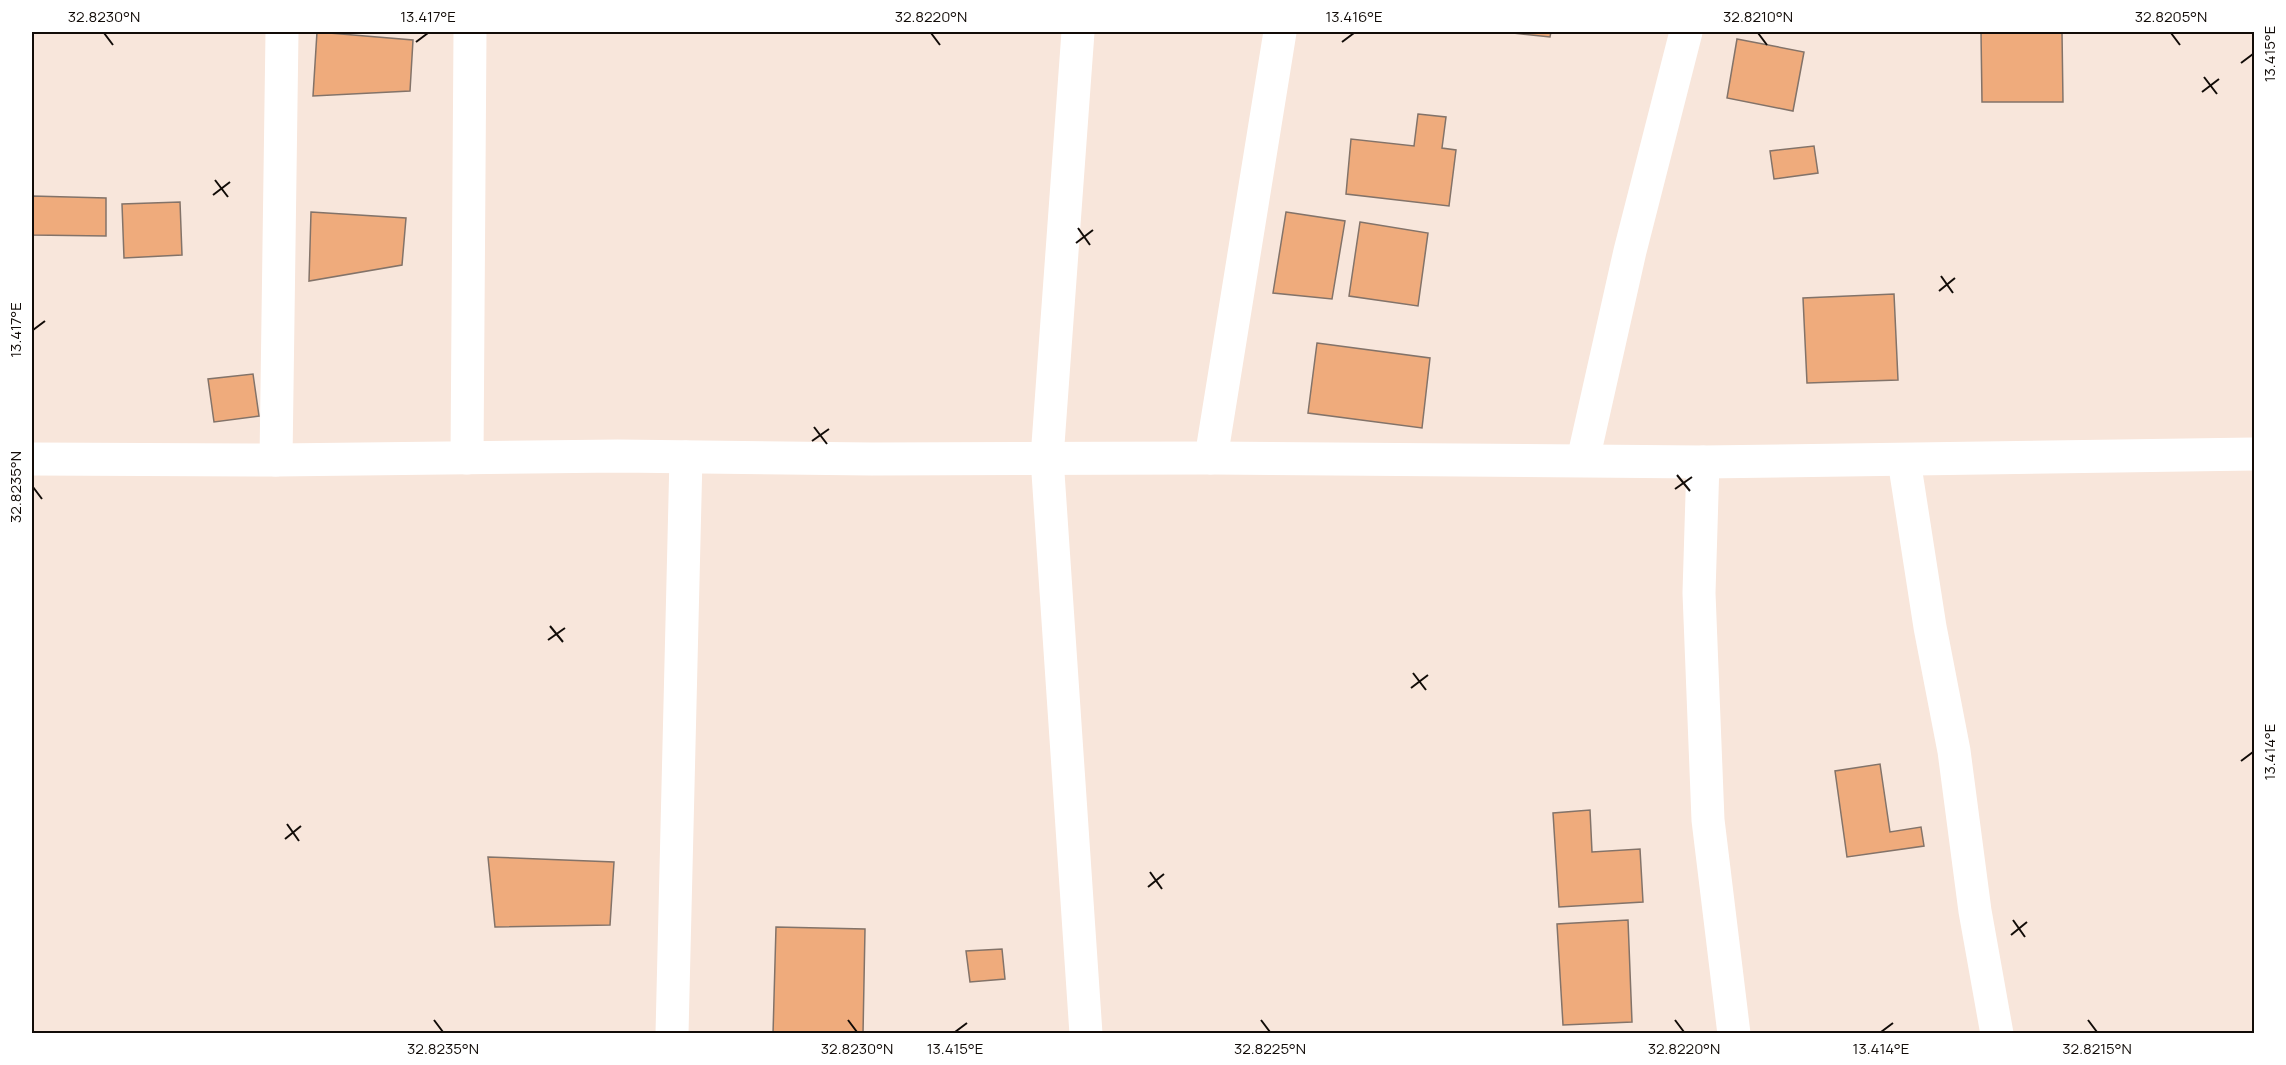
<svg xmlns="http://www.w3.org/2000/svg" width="2286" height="1065" font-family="Manrope,sans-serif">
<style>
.building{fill:#efab7c;stroke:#837369;stroke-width:1.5}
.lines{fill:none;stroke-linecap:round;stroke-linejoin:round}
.minor{stroke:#fff;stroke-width:33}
.ticks{fill:none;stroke:#120c08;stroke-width:2}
.neatline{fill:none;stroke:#120c08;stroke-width:2}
.ticks-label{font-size:15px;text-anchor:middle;fill:#120c08}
</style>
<rect width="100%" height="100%" fill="#f8e6db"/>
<g class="building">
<path d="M317,32L413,40L410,91L313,96Z"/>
<path d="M1504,32H1551L1550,37Z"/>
<path d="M1981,32H2062L2063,102H1982Z"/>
<path d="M1737,39L1804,52L1793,111L1727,98Z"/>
<path d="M1418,114L1446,117L1442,148L1456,150L1449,206L1346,194L1351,139L1414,146Z"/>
<path d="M1814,146L1818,173L1774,179L1770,151Z"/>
<path d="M32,196L106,198V236L32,235Z"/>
<path d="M180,202L182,255L124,258L122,204Z"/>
<path d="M311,212L406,218L402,265L309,281Z"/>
<path d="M1286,212L1345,221L1332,299L1273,293Z"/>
<path d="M1360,222L1428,233L1418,306L1349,296Z"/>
<path d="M1894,294L1898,380L1807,383L1803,298Z"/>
<path d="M1317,343L1430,358L1422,428L1308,413Z"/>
<path d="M253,374L259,416L214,422L208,379Z"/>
<path d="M1880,764L1890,832L1921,827L1924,846L1847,857L1835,771Z"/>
<path d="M1590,810L1592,852L1640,849L1643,902L1559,907L1553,813Z"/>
<path d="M488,857L614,862L610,925L495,927Z"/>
<path d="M1628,920L1632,1022L1563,1025L1557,924Z"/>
<path d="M776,927L865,929L863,1034H773Z"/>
<path d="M1002,949L1005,979L970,982L966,951Z"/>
</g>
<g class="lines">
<g class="minor">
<path d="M1078,32L1047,458L1086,1034"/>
<path d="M467,458L470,32"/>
<path d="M1211,458L1280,32"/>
<path d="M32,459L276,460L618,456L872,459L1211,458L1703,462L2254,454"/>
<path d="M276,460L282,32"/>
<path d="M1583,460L1630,251L1686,32"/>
<path d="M1904,460L1930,627L1954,751L1975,911L1997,1034"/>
<path d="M1703,462L1699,593L1708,820L1734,1034"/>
<path d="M672,1034L686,457"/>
</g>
</g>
<path class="ticks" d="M104,33L113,45M931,33L940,45M1758,33L1767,45M2171,33L2180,45M416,42L428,33M1342,42L1354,33M2241,63L2253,54M2204,77L2217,94M2202,92L2219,79M215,180L228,197M213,195L230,182M1078,228L1090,245M1076,243L1093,230M1941,276L1953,293M1939,291L1955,278M33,330L45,321M814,427L827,444M812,441L829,429M1677,475L1690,491M33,487L42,499M1675,489L1692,477M550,626L563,642M548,640L565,628M1413,673L1426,690M1411,688L1428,675M2241,761L2253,752M287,824L299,841M285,839L301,826M1150,872L1162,889M1148,887L1164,874M2013,920L2025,937M2011,935L2027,922M434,1020L443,1032M848,1020L857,1032M1261,1020L1270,1032M1675,1020L1684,1032M2088,1020L2097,1032M955,1032L967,1023M1881,1032L1893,1023"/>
<rect width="2286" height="1065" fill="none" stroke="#ffffff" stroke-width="66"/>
<rect x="33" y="33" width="2220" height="999" class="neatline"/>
<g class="ticks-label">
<text x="104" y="22">32.8230°N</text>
<text x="428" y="22">13.417°E</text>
<text x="931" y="22">32.8220°N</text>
<text x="1354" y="22">13.416°E</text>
<text x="1758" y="22">32.8210°N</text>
<text x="2171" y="22">32.8205°N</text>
<text transform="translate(2270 54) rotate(-90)" y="5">13.415°E</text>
<text transform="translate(16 330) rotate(-90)" y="5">13.417°E</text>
<text transform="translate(16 487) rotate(-90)" y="5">32.8235°N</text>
<text transform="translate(2270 752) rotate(-90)" y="5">13.414°E</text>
<text x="443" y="1054">32.8235°N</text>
<text x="857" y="1054">32.8230°N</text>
<text x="955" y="1054">13.415°E</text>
<text x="1270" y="1054">32.8225°N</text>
<text x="1684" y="1054">32.8220°N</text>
<text x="1881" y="1054">13.414°E</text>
<text x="2097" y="1054">32.8215°N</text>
</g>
</svg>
